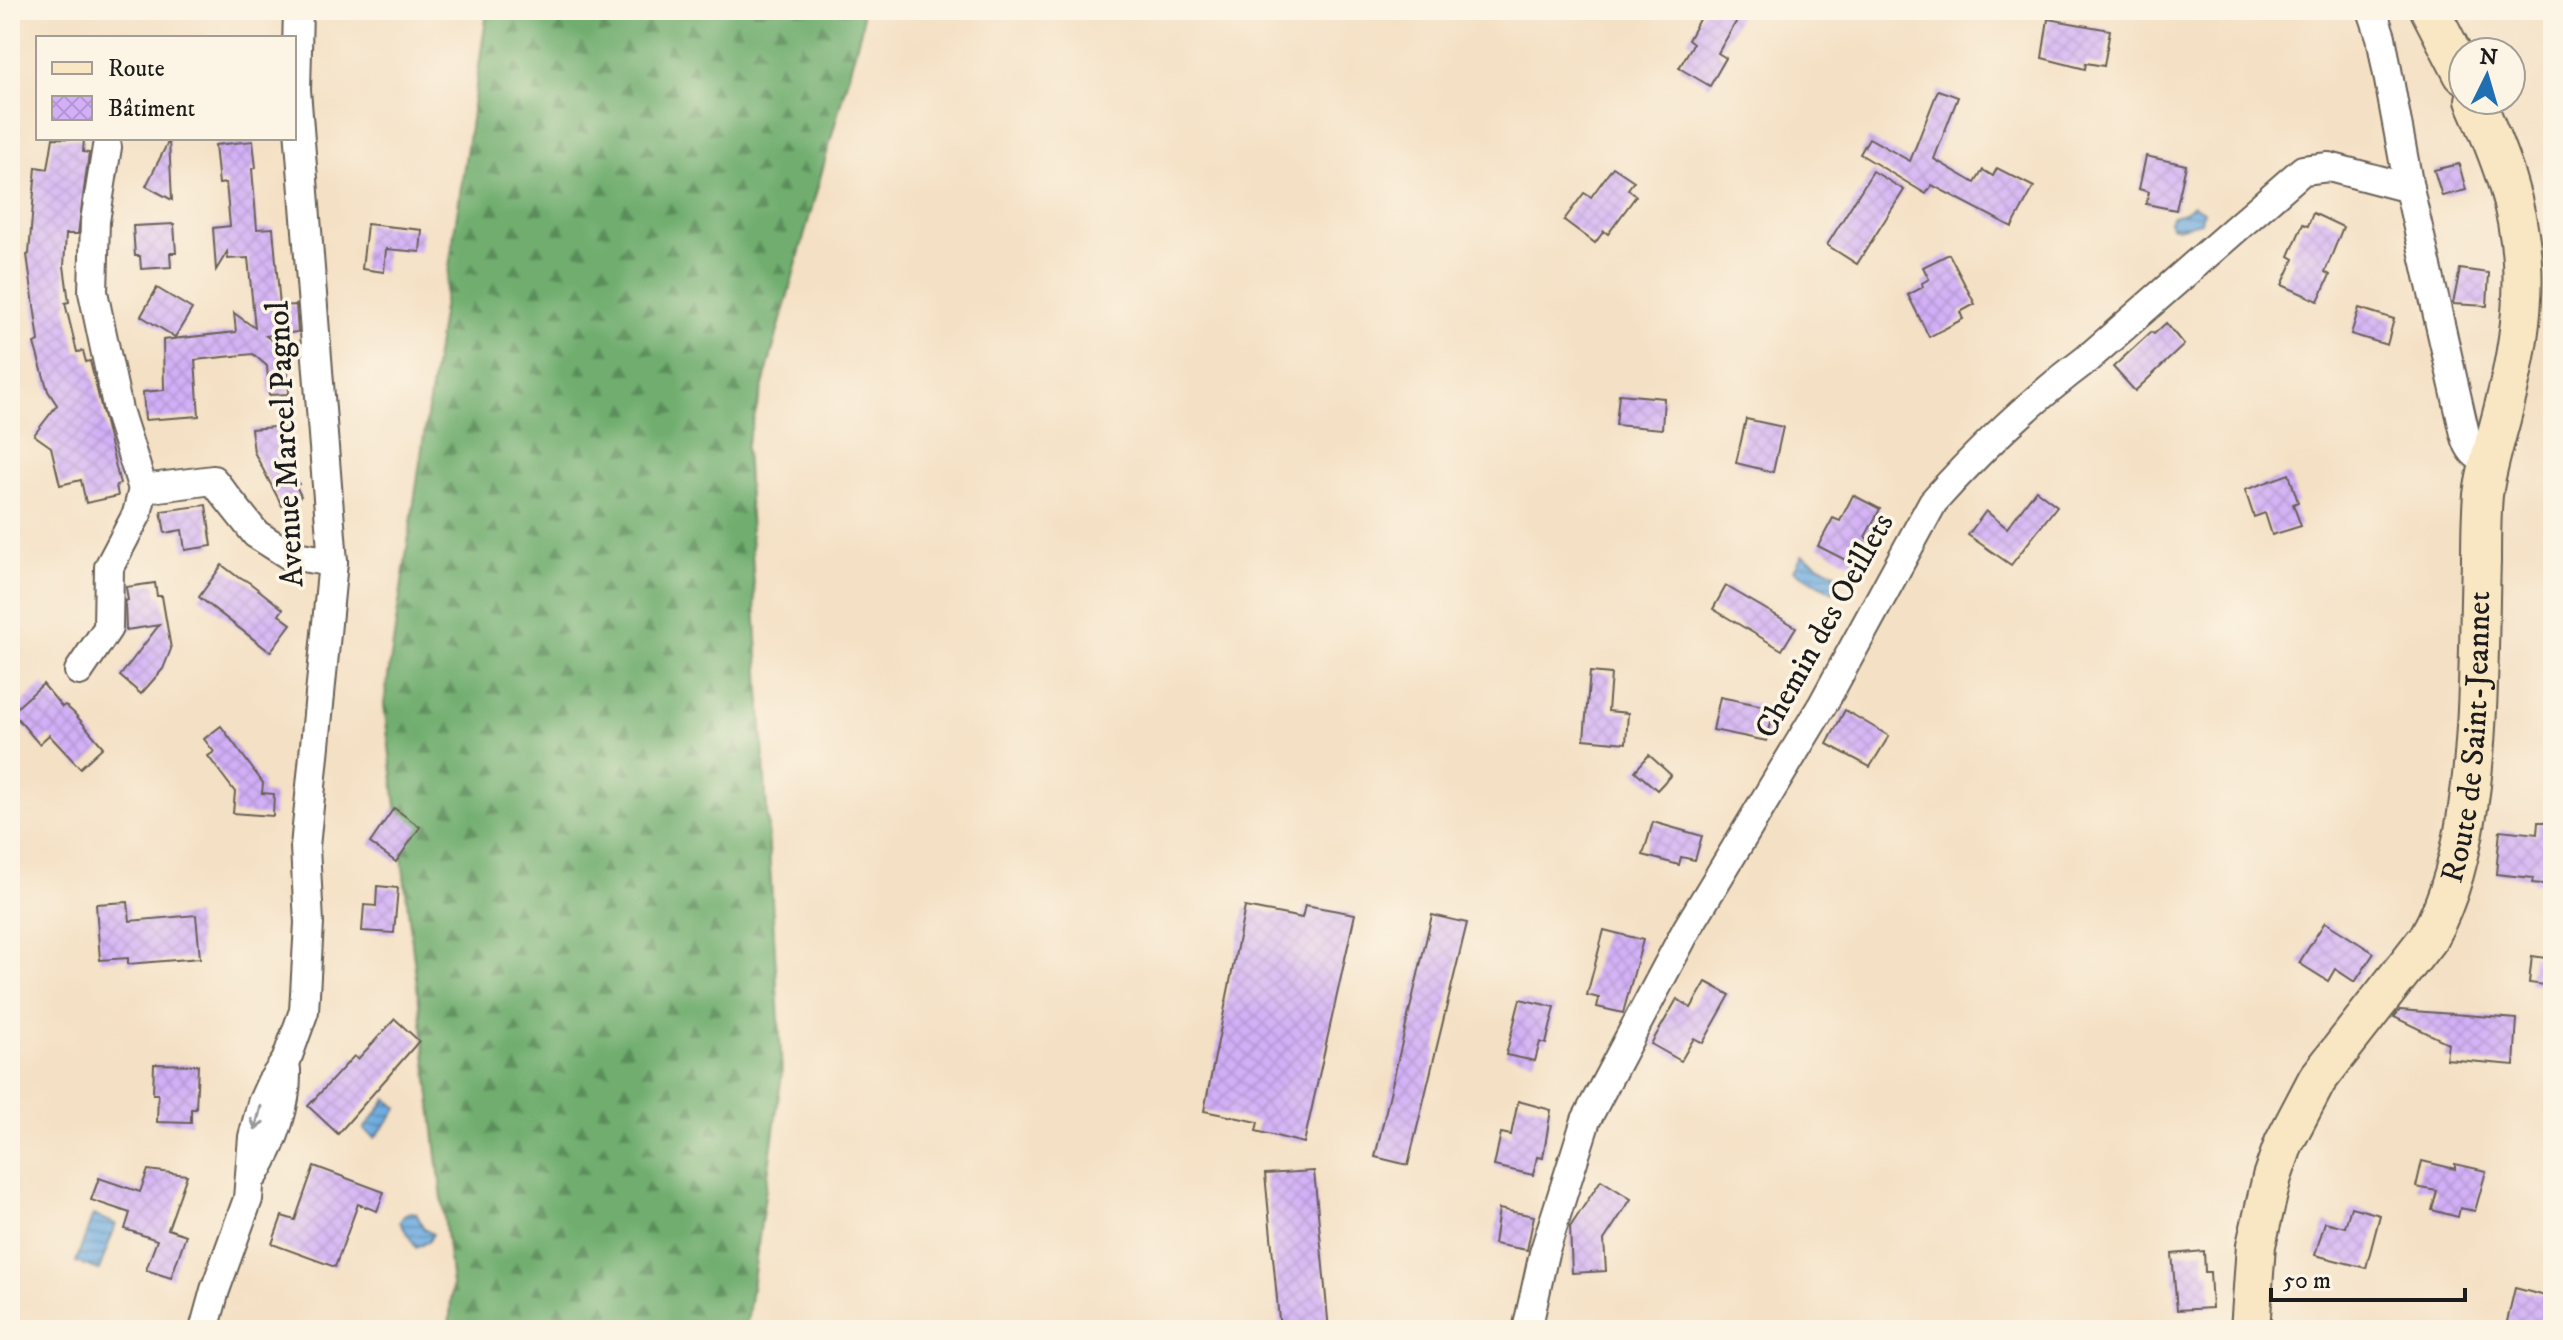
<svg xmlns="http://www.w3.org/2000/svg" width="2563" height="1340" font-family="'IM FELL DW Pica',serif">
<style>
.forest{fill:url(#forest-firs);stroke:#466445;stroke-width:2}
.water{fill:url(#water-rules);stroke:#45647e;stroke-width:2}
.building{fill:url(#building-cross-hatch)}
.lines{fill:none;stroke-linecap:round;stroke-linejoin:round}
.minor-casing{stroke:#686157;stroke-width:32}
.secondary-casing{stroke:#686157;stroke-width:42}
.minor{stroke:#fff;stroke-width:28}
.secondary{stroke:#f9e7c3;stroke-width:38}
.oneway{stroke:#999}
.labels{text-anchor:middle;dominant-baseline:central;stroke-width:7;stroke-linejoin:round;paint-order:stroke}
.street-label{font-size:32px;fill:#1c1c1c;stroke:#fcf5e5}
</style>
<defs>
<pattern id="forest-firs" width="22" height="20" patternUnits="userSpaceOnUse" patternTransform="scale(2)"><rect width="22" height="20" fill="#6fad6e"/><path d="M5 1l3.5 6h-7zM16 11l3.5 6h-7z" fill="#5a8c5a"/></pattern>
<pattern id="water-rules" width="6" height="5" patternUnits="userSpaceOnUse" patternTransform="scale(2)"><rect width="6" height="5" fill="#6eace0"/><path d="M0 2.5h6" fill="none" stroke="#5a8bb5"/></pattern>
<pattern id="building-cross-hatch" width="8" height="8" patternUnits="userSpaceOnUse" patternTransform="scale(2)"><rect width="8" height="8" fill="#d2aff7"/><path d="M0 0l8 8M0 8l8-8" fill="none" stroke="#b496d3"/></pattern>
</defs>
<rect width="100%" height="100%" fill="#fcf5e5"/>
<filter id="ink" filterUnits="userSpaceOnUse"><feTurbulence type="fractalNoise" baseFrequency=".0125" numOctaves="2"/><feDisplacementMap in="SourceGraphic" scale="16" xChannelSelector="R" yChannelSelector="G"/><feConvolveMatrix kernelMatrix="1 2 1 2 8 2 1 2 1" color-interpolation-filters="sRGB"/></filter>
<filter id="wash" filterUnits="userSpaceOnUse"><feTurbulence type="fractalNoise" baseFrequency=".006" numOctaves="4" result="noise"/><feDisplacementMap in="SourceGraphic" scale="32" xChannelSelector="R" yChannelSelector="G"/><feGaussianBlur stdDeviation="1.8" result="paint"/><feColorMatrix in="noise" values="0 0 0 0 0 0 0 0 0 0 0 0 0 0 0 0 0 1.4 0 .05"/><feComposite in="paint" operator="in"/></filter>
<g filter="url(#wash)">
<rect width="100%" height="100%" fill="#f4e0c4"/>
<path class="forest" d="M485,10H862V26L746,447L782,1074L746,1330H449L452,1284L384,704L486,19Z"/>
<g class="water">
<path d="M2193,205L2203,211L2201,222L2178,228L2171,226L2169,221L2172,216L2184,213Z"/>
<path d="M1802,555L1842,577L1833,592L1794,570Z"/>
<path d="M387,1099L398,1108L375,1138L364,1129Z"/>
<path d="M411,1212L416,1213L424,1229L433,1234L429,1241L416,1248L400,1222L405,1214Z"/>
<path d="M93,1215L116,1224L99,1270L76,1262Z"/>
</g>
<g id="blocks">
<g class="building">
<path d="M1704,10H1743L1718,53L1726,58L1710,86L1679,68L1693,44L1688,40Z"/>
<path d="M2048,19L2110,30L2104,66L2086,63L2085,69L2042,58Z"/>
<path d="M1938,90L1958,97L1934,159L1975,183L1983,170L1993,176L1997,168L2034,187L2012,227L1932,185L1926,194L1860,154L1869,138L1910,161Z"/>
<path d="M53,138L84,139L83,152L89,153L78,234H66L64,266L69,302L65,303L77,352L83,351L86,362L90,361L120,484L116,485L118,496L86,503L81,480L60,485L51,447L34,435L57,405L48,391L34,343L39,341L27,255L29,254L36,167L48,169Z"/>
<path d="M169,140L172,200L146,186Z"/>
<path d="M253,141L256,168L252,169L257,229L273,228L280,306L296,305L298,332L266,336L287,351L289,394L269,395L267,366L253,354L195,360L199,416L145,420L143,392L164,390L163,340L236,332L234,313L255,328L248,258L228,259L227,252L216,270L213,228L230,226L226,183L219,184L215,145Z"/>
<path d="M2146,156L2186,165L2176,210L2146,204L2149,192L2139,189Z"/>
<path d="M2459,164L2466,190L2442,196L2434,170Z"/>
<path d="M1613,167L1634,181L1628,189L1636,196L1608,234L1604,231L1595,243L1564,220L1584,193L1591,197Z"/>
<path d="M1873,171L1904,190L1857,264L1827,245Z"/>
<path d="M2313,213L2343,227L2325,272L2330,275L2318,301L2282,285L2294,259L2289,256L2303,224L2308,226Z"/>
<path d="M174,224L176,253H170L171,267L141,269L140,256H135L133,226Z"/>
<path d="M367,224L422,230L420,252L386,249L384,272L362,269Z"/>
<path d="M1949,254L1975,304L1960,312L1963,319L1929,337L1908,295L1923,287L1922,283L1929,279L1923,267Z"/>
<path d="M2460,269L2489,273L2487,306L2453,304Z"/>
<path d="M157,288L192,309L175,337L141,316Z"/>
<path d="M2359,308L2394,319L2387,345L2351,334Z"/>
<path d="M2166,323L2184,345L2135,391L2113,367L2151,332L2154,334Z"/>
<path d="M1619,394L1664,398L1662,429L1616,425Z"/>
<path d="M1746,419L1783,427L1773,472L1736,463Z"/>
<path d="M285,426L288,463L299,484L296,486L301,496L282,506L254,452L251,429Z"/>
<path d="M2289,474L2298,502L2293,504L2301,526L2272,535L2265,513L2254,517L2245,490Z"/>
<path d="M2036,490L2057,506L2011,565L1968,535L1986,511L2007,528Z"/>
<path d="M1853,495L1880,509L1865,537L1870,540L1857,566L1818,546L1833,518L1840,521Z"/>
<path d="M206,505L212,546L185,550L182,530L165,533L161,511Z"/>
<path d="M222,565L239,578L240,577L250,583L283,609L279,615L291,624L270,652L199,597Z"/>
<path d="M155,583L157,596H162L171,649L163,669L141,694L120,676L159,625L126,630L125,601L128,600L126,587Z"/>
<path d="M1726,586L1796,627L1782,650L1713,609Z"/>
<path d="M1590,672L1611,674L1608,711L1628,713L1626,743L1584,739Z"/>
<path d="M43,684L62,707L65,705L74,713L103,747L80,768L49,735L39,744L12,712Z"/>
<path d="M1720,697L1774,708L1767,741L1713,730Z"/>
<path d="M1845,710L1889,736L1870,767L1827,744Z"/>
<path d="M221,726L263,783L262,793L274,794L273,816L233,813L235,792L208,756L214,752L204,739Z"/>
<path d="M1649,755L1671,775L1657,790L1635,771Z"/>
<path d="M394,808L420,827L396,862L370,843Z"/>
<path d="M1653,822L1702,836L1695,860L1681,857L1679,865L1643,855Z"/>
<path d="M2538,822H2553V885L2532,883L2533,878L2496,874L2500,830L2537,834Z"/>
<path d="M377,886L398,888L394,933L362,931L364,905L376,906Z"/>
<path d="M128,902L130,921L196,915L200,958L128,964V958L100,960L96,904Z"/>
<path d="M1305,905L1355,914L1304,1143L1256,1131L1258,1122L1204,1111L1245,907L1302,918Z"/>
<path d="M1432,915L1467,923L1408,1165L1375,1157Z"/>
<path d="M2325,922L2374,953L2355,982L2335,969L2328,981L2299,963Z"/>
<path d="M1604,930L1643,940L1623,1013L1597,1007L1599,998L1587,995Z"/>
<path d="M2532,956L2553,959V986L2529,983Z"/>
<path d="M1706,982L1730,995L1703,1043L1694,1038L1681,1061L1651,1044L1677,999L1691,1008Z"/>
<path d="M1520,999L1555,1007L1546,1044L1540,1042L1535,1061L1506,1055Z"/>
<path d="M2400,1010L2517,1019L2514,1065L2446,1059L2448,1043L2394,1017Z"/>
<path d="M395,1019L419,1041L338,1134L308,1106L354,1056L358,1059Z"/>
<path d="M154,1064L198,1065L196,1109H191V1123L157,1122L158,1094H153Z"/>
<path d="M1518,1101L1551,1110L1543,1158L1537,1157L1533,1175L1494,1166L1501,1133L1511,1135Z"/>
<path d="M2422,1161L2455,1169V1164L2486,1171L2475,1211L2460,1208L2458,1217L2432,1210L2437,1191L2416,1187Z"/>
<path d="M314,1166L384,1192L377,1211L358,1204L335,1267L272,1244L282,1216L295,1220Z"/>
<path d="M148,1170L187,1175L168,1229L186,1235L171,1278L146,1270L157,1240L125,1229L130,1213L91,1200L99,1178L140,1192Z"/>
<path d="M1314,1171L1329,1330H1280L1265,1174Z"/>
<path d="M1601,1180L1631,1199L1604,1240L1606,1271L1572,1273L1570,1227Z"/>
<path d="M2351,1207L2380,1215L2366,1268L2315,1255L2325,1222L2345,1227Z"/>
<path d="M1499,1209L1534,1216L1527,1250L1494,1244Z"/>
<path d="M2204,1251L2205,1272H2210L2212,1308L2177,1310L2172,1254Z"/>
<path d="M2515,1288L2553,1298V1330H2505Z"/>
</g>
</g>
</g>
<g filter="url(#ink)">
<use href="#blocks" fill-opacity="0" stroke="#686157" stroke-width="2"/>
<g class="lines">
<defs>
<g id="minor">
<path d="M2372,10L2381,37L2409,188L2465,434C2469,450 2475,456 2490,462"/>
<path d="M107,147L95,221L93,292L118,410L143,489L213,480L256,534L289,555L333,562"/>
<path d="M79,671L108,628L109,567L137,514L143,489"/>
<path d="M255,1174C273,1143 287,1107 286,1070"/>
<path d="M204,1330L215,1290L248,1199L253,1137L262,1103L271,1083L286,1061L304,1011L309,923L305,847L333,562L296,90L298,10"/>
<path d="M1527,1330L1544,1253L1586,1120L1687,929L1823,704L1933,502C1979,450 2032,400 2087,359L2303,170L2329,167L2409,188"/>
</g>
<g id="secondary">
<path d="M2430,10L2463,74"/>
<path id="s1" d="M2250,1330L2256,1245L2272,1177L2284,1143L2317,1080L2428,938C2484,841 2477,673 2481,562C2481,540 2481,517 2483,495C2487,465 2497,436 2504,407C2516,360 2525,311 2522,262C2519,204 2498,152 2475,100"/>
</g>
</defs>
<use href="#minor" class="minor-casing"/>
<use href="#secondary" class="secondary-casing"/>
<use href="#minor" class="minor"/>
<use href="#secondary" class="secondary"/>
</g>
<defs><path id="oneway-shaft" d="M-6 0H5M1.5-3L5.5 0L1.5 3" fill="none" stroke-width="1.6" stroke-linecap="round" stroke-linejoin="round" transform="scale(2)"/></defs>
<use class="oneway" href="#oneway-shaft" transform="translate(258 1118) rotate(104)"/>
</g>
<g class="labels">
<g class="street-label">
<text transform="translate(286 444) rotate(-93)">Avenue Marcel Pagnol</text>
<text transform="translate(1825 626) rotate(-61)">Chemin des Oeillets</text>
<text stroke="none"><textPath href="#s1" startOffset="650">Route de Saint-Jeannet</textPath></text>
</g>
</g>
<rect width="2563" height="1340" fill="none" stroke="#fcf5e5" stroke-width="40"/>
<rect x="36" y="36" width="260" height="104" fill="#fcf5e5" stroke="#a29e95" stroke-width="2"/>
<rect x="52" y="62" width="40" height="12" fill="#f9e7c3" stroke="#a29e95" stroke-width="2"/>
<text x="108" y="76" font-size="24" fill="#1c1c1c">Route</text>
<rect x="52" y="96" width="40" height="24" fill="url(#building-cross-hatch)" stroke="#a29e95" stroke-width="2"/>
<text x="108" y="116" font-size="24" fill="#1c1c1c">Bâtiment</text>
<g transform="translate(2487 76) rotate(5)"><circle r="38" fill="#fcf5e5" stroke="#a29e95" stroke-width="2"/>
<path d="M0-6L14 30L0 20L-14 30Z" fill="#1f6fb2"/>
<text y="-12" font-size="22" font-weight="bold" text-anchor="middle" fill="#1c1c1c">N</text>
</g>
<path d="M2271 1288v12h194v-12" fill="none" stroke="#1c1c1c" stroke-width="4"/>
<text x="2283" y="1288" font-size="24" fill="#1c1c1c" stroke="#fcf5e5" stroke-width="6" paint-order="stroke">50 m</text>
</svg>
